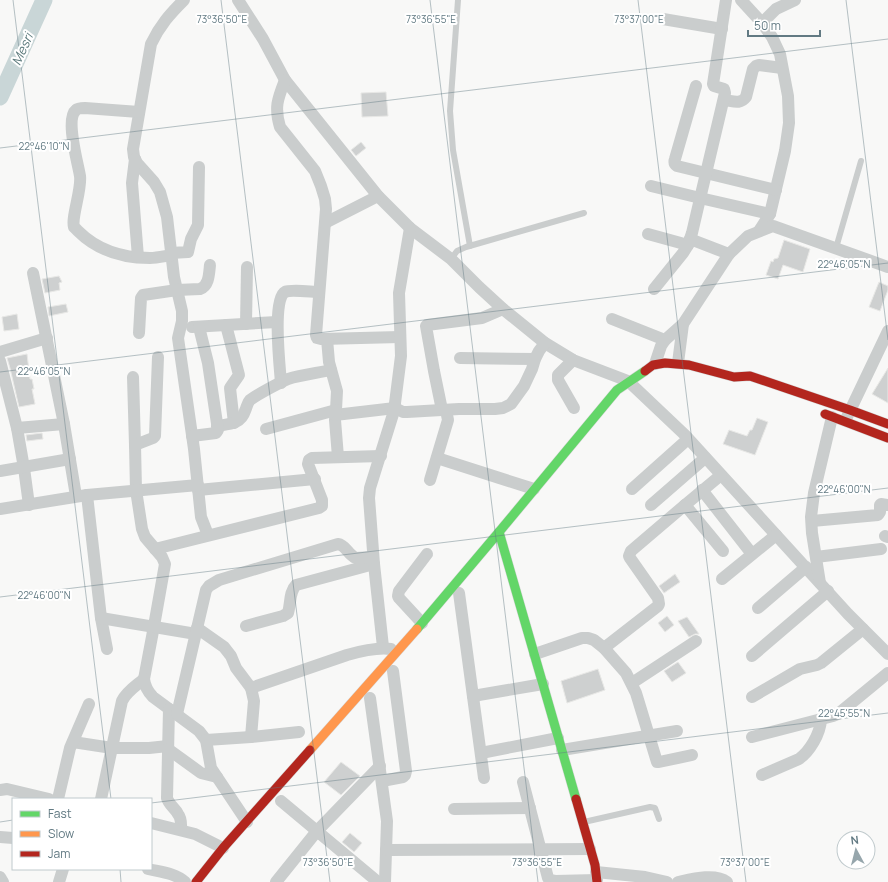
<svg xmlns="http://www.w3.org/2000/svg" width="888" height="882" font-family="Manrope,sans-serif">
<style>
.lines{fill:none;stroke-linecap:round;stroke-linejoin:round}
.river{stroke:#c9d6d7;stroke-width:17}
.building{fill:#ced0d0;stroke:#e8e8e6}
.fast-casing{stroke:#d4d5d5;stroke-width:10}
.slow-casing{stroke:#d4d5d5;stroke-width:10}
.jam-casing{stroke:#d4d5d5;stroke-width:10}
.lane{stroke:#cacdcd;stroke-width:6}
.street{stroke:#cacdcd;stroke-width:12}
.fast{stroke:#63d668;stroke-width:9}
.slow{stroke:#ff974d;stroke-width:9}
.jam{stroke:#b3261e;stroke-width:9}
.ticks{fill:none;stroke:#627a83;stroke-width:1;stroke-opacity:0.45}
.labels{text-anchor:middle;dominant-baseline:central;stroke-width:4;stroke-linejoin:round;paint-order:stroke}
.water-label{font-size:13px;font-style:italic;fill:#5d7b7d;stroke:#fff}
.ticks-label{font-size:10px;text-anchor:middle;fill:#627a83;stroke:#fff;stroke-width:4;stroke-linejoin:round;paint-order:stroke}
</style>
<rect width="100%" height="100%" fill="#f8f8f7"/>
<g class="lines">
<path class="river" d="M0,97L44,0"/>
</g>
<g class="building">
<path d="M386,92L388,116L362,117L361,93Z"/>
<path d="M361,142L366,148L356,156L351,150Z"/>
<path d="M784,240L810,249L803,272L783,265L778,279L766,275L771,261L773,262L774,259L778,258Z"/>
<path d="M59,276L62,282L59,283L60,290L45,293L42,279Z"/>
<path d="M879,282L888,286V290L880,311L869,307Z"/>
<path d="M66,304L68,312L49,316L48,307Z"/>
<path d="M17,314L19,329L4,331L2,317Z"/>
<path d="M27,354L30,379H32L34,389H32L35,404L19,407L10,368L7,358Z"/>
<path d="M888,368V403L872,394Z"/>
<path d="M757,418L768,422L755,455L723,444L729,430L747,436L750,430H752Z"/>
<path d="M42,433L43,439L27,441L26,435Z"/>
<path d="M675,574L680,582L664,593L659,586Z"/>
<path d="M667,616L674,625L665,632L658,623Z"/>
<path d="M687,617L699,634H695L689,637L678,621Z"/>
<path d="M678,662L686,673L672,682L664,671Z"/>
<path d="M598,669L605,690L567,703L561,681Z"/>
<path d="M341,762L360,776L341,795L324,782Z"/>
<path d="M350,833L362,843L354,852L342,842Z"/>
</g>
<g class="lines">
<defs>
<g id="fast">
<path d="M499,532L576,799"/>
<path d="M417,629L499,532L617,390L645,371"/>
</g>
<path id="slow" d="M310,750L417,629"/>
<g id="jam">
<path d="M645,371L653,365L665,363L689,365L734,377L750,376L850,410L888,424"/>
<path d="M825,414L888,438"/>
<path d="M576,799L595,865L597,882"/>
<path d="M196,882L223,848L310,750"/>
</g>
</defs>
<use href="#fast" class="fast-casing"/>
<use href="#slow" class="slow-casing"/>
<use href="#jam" class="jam-casing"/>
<g class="lane">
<path d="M458,0L450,111L453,150L470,246"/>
<path d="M836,248L861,161"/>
<path d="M451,259L457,251L466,247L584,213"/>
<path d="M584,822L650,807L655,808L659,819"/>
</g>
<g class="street">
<path d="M184,0C170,14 160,25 151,44L133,149L134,157L137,163L154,182L160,192L167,217L174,277L182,311V321L178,338L194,449L201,517L208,535"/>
<path d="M238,0L263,39L285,80L378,196L410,228L451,259L479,287L503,309L545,343L573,360L628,381L685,435L848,614L888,654"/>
<path d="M741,0L762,23L772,37L780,54L788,96L789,123L785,151L770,214L759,231"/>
<path d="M663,19L722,29"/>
<path d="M762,23L776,9L795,0"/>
<path d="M285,80C278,98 274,107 280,127L315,171L321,186L325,199L326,209L316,335L317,338L321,339L400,337"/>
<path d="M696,86L675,159C674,162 674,164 677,166L776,190"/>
<path d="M724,100C733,101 740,105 746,97L753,69L756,66L759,65L782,68"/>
<path d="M139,112L85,108C81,108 78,108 76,110C65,119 78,163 80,176C82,189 71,218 74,227C75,228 78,231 78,231C98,251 123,258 150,258C157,258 165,256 172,255"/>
<path d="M135,159L132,183L138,257"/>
<path d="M651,186L700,198L770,214"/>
<path d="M325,223L378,196"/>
<path d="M648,234L688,245"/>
<path d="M690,239L729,254"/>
<path d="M171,253L188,252L191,239L198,225L199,167"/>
<path d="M33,273L64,424L76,496"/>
<path d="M654,289L683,253L688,245L692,233L699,203L725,93L724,89L714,86L713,84L726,0"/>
<path d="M612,319L665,340"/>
<path d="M246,324L247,267"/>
<path d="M226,325L239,375L230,388L234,423"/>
<path d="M192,327L277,322"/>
<path d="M139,333L141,298L143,295L177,290L200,289C209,286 209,274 210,265"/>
<path d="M327,339L329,362L337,391L336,410L335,420L338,457"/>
<path d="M0,352L47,338"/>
<path d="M460,358L535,359"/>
<path d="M573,360L558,375V380L574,408"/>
<path d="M0,361L17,428L24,468L29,505"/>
<path d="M678,363L683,324"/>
<path d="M655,364L661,346L665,340L683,324L729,254L748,236L773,226L888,267"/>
<path d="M133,377L135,445L136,490L142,529L145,537L162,557L165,564L154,626L144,679C145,687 148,692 153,697L199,731L206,740L211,768L247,822"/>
<path d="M281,383C280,369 272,298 285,292C290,289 312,292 319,292"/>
<path d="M442,410L434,371L426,326L427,325L482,318L503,309"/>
<path d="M335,415L395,408L403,412H407L459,409H495L503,408L511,404L524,386L532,369L535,359L539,351L545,343"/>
<path d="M847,417L888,331"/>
<path d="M217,426C229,424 241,424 245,411C247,407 247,403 250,400C258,394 279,383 288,379C301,375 317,373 331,370"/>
<path d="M17,428L64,424"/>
<path d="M266,429L336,410"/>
<path d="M192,436L216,433L218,430L208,363L199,327"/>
<path d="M135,445L153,438L155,436L158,357"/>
<path d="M437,458L534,489"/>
<path d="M0,471L70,459"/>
<path d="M430,480L448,420L446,410"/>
<path d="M632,489L688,439"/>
<path d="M198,490L315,479"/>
<path d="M702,490L752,554"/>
<path d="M87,495L101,618L107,649"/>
<path d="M651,505L705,458"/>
<path d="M685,505L723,551"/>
<path d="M0,509L87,495L198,485"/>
<path d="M812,521L878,515L880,512V505L881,504L888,505"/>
<path d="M885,536L888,537"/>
<path d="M155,549L319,508L322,506V500L308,464L309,460L312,458L381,456"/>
<path d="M816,557L881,549"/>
<path d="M722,579L776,535"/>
<path d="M820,583L812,533L811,517L814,493L832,417"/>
<path d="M459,593L484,778"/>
<path d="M758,608L806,567"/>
<path d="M101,618L196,634"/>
<path d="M422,623L399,598L398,596L399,591L427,554"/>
<path d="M246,626L283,616L288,613C291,603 289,592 296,585L374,564"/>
<path d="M197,628L224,647L231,656L236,668L251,688L254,701L251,737"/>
<path d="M383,647L374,564L369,498L370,488L394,411L401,356L399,293L410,228"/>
<path d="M604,648L658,606L659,604L658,598L630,558L629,556L631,551L685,505L721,475"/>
<path d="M535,654L582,638H588L594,640L604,648L626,673L636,693L657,762H659L692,755"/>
<path d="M752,656L828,591"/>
<path d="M632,683L696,641"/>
<path d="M251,688L347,655C361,651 377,647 391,649"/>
<path d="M473,696L543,684"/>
<path d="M752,697L800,669L817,665L821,663L863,629"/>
<path d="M370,698L387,821L385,882"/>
<path d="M169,709L167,798C169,805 175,808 178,814C182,819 181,825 181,830"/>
<path d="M177,714L206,590L209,586L219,580L338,544C346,545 348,555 356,558L373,557"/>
<path d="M752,737L833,716L838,714L888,673"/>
<path d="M206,740L251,737L299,732"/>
<path d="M73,742L112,748H149L168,746"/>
<path d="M168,749L201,773L217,777"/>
<path d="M562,750L677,731"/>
<path d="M481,753L558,738"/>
<path d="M762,775L799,759C810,751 820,734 821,720"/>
<path d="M382,781L403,777L405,775L406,771L393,671"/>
<path d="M523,782L548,878L550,880L555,881L597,880"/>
<path d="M0,790L7,789L49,799"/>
<path d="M58,799L70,748L89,704"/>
<path d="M101,799L122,701C127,691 136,686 144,679"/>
<path d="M281,801L378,882"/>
<path d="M454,809L530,808"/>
<path d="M151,823L195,834L223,848"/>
<path d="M0,837L13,838"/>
<path d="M386,850L590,849"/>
<path d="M148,869C161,872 175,873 185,882"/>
<path d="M596,872L645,877L667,882"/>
<path d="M0,877L3,882"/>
<path d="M59,882L63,869"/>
<path d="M276,882L317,831L380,766"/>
<path d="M678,882C692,879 715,873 727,882"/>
</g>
<use href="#fast" class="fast"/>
<use href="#slow" class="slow"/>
<use href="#jam" class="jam"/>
</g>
<path class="ticks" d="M13,0L111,799M221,0L330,882M430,0L538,882M638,0L746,882M846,0L888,340M0,148L888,39M0,372L888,263M0,597L888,488M151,803L888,713M0,822L13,820M120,869L121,882"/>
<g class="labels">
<g class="water-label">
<text transform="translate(22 49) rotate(-66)">Mesri</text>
</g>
</g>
<g class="ticks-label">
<text x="222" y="23">73°36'50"E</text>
<text x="431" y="23">73°36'55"E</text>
<text x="639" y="23">73°37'00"E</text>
<text x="44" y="150">22°46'10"N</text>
<text x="844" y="268">22°46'05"N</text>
<text x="44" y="375">22°46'05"N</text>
<text x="844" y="493">22°46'00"N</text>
<text x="44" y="599">22°46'00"N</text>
<text x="844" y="717">22°45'55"N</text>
<text x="328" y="866">73°36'50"E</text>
<text x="537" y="866">73°36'55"E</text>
<text x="745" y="866">73°37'00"E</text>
</g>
<rect x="12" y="798" width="140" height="72" fill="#ffffff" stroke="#c0cacd"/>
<rect x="20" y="811" width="20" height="6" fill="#63d668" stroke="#c0cacd"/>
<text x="48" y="818" font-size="12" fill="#627a83">Fast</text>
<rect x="20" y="831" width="20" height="6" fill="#ff974d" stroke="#c0cacd"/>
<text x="48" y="838" font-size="12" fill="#627a83">Slow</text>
<rect x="20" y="851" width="20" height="6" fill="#b3261e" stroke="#c0cacd"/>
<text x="48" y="858" font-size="12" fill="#627a83">Jam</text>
<g transform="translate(856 850) rotate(353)"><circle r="19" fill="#ffffff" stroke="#c0cacd"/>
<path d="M0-3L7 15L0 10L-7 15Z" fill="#96a6ac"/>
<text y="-6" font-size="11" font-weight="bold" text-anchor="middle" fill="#627a83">N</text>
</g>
<path d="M748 30v6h72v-6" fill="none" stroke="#627a83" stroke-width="2"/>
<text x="754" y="30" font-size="12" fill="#627a83" stroke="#ffffff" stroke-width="3" paint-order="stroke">50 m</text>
</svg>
